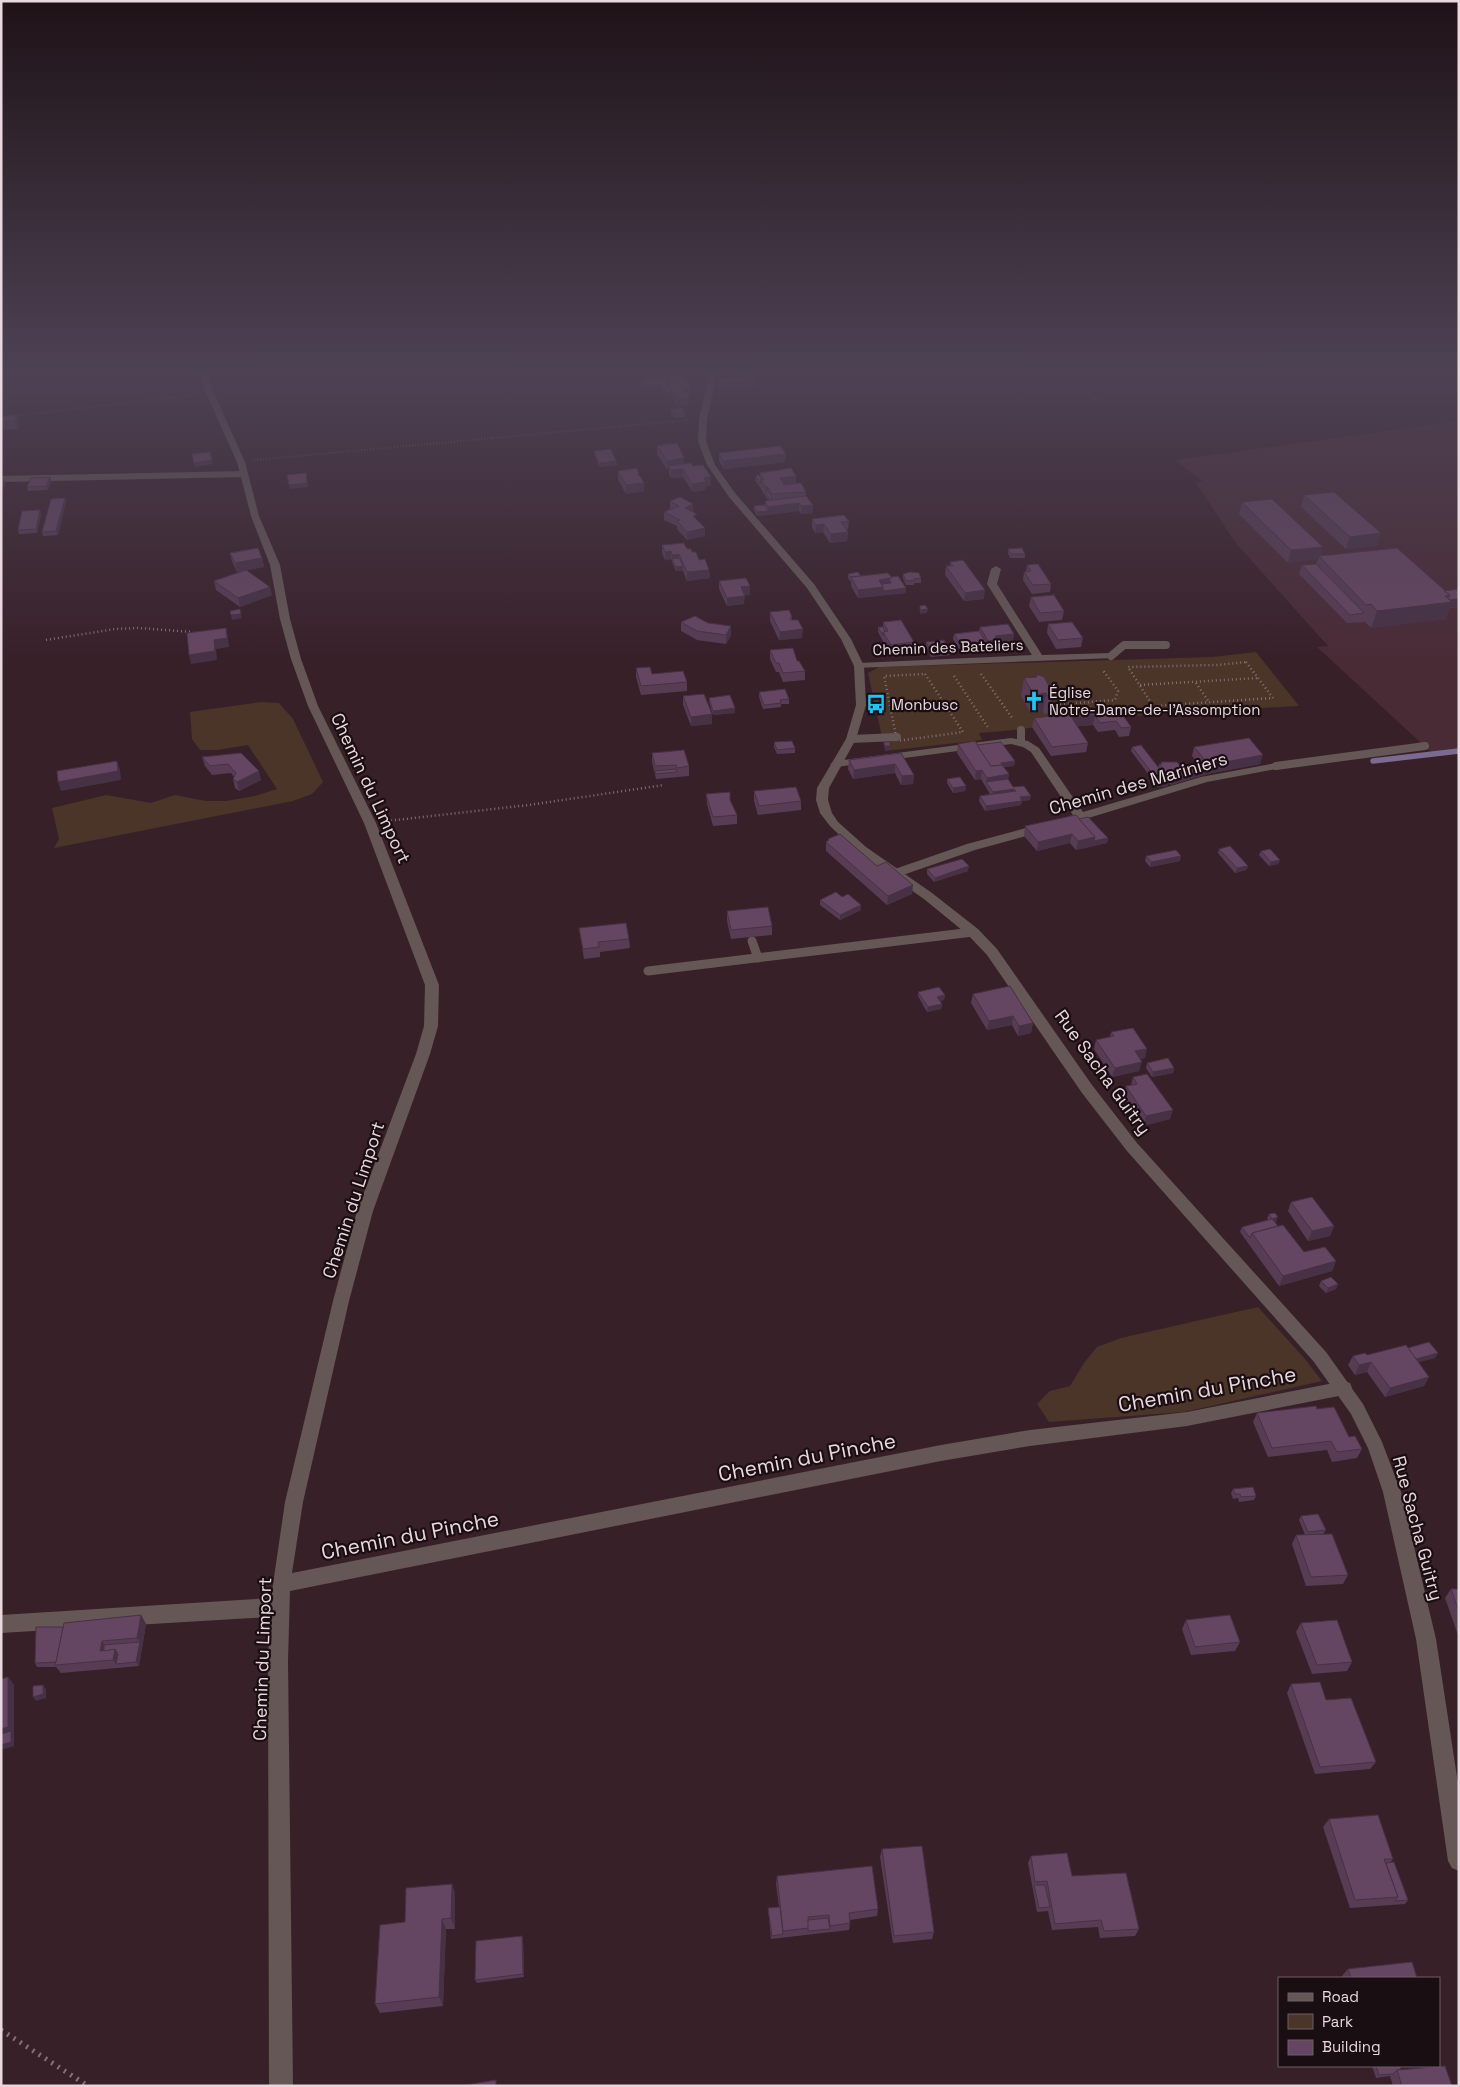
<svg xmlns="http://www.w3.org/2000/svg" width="1460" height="2087" font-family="'Space Grotesk',sans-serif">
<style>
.built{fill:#492b36}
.green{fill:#4b3428}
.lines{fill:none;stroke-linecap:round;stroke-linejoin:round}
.stream{stroke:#7b6b91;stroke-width:5.5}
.path-far2{stroke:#857077;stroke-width:2;stroke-dasharray:0.5 2.5;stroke-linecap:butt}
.path-far1{stroke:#857077;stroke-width:2.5;stroke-dasharray:1 3;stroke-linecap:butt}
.path{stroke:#857077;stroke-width:5;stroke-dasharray:2 5.5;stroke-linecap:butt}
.service-far2{stroke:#645756;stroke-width:6}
.service-far1{stroke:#645756;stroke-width:8}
.service{stroke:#645756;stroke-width:9}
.minor{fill:#645756;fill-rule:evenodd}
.tertiary{fill:#645756;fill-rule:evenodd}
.wall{fill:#573c54}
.shaded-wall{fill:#473145}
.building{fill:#654662;stroke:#473145}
.labels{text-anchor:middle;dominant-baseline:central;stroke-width:4.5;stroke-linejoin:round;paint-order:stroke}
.far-street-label{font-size:15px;fill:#e9d8de;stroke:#190e12}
.far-poi-label{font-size:15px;fill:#e9d8de;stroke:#190e12;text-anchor:start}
.street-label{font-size:18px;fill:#e9d8de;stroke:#190e12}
.near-street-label{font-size:21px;fill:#e9d8de;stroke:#190e12}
</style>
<rect width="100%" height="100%" fill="#382029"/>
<path class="built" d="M1459,421V751L1433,754L1317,647L1328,646L1235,542L1196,483L1203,481L1175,460Z"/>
<g class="green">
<path d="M1256,652L1299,706C1247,709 1195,710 1144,715C1087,720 1034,729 979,733L982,740L885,751L868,673L879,667L1213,657Z"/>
<path d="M261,702L279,703L293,719L323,782L312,794L293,801L54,848L59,839L52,808L106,795L151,803L175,795L206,801H226L255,796L277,789L248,745L217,750H200L192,739L190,712Z"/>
<path d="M1258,1307L1305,1359L1322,1381L1184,1412L1049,1422L1037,1404L1050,1391L1070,1386L1084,1363L1097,1347L1121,1338Z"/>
</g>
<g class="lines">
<path class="stream" d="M1373,761L1459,751"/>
<g class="path-far2">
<path d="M1056,367L1098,401"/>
<path d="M14,416L194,395"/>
<path d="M254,460L689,420"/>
</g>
<g class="path-far1">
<path d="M46,640L115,629L139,628L192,632"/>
<path d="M1246,662L1273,698L1153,706L1128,667L1217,665Z"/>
<path d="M925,674L963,732L897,741L884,676Z"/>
<path d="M981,674L1013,719"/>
<path d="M954,676L989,729"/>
<path d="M1196,683L1209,702"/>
<path d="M1140,685L1258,678"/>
<path d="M1052,705L1115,700L1118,691L1102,669"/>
<path d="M387,821L529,805L664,785"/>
</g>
<path class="path" d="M1,2030L88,2086"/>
<path class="service-far2" d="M1,479L244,474"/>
<g class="service-far1">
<path d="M1111,656L1124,645H1166"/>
<path d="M1021,730V742"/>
<path d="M851,739L897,737"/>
<path d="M1276,766L1425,746"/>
</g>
<g class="service">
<path d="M752,941L758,958"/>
<path d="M648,971L973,932"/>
</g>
<g class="minor">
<path d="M198,367H206L213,391L245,462L259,516L280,565L290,619L301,659L318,706L376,823L439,985L438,1026L430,1054L373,1211L349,1301L303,1502L292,1573L941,1445L1030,1430L1187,1412L1344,1381L1350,1383L1352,1388L1350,1393L1344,1395L1187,1426L1030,1446L941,1461L290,1591L288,1661L293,2086H269L268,1661L270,1617L1,1633V1615L271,1598L285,1502L333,1301L357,1211L416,1054L424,1026L425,985L364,823L308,706L291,659L280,619L270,565L251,516L237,462L205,391Z"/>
<path d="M996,566L1001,569L997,584L1042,655L1111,653L1115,654V658L855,668L854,666L855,664L859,663L1032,655L987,584L991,569Z"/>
<path d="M1011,738L1028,741L1039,748L1083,812L1201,777L1276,763L1282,766L1276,769L1207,782L1062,826L1058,824L1056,822L1058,820L1073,815L1031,752L1023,747L1011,744L836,767L830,764L836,761Z"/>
<path d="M1041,824L1045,825L1047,828L1045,831L975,850L900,876H892L890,873L892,870L967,844Z"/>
</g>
<path class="tertiary" d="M711,367H719L707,419L706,441L715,465L735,493L814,584L851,639L864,666L866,705L856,739L829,788L828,800L832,813L838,822L866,847L932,893L978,929L997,949L1092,1085L1137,1143L1326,1352L1363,1404L1382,1442L1401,1492L1436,1639L1459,1790V1871L1452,1868L1448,1861L1416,1639L1383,1492L1368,1448L1351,1414L1314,1362L1127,1151L1082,1093L987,955L968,935L924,899L858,853L830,826L820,813L816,800L817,788L846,739L856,705L854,666L841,639L807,588L729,497L707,465L698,441L699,419Z"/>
</g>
<g class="wall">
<path d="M674,367H694V372L678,373Z"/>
<path d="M737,370L753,380L756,384L755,388L721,391L718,386V379L737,377Z"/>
<path d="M667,377L691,387V395H688L689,405L677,406L672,396H666L662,388L642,389L640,386V382H645V379Z"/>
<path d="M671,409L685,413V417L674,418L671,413Z"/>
<path d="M1,416L19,423L18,429L1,430Z"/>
<path d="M657,445L684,464L693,466L711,485L706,486V490L693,492L683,477L671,478L669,474V468L667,469L657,454Z"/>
<path d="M594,451L616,461L617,465L599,467L595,455Z"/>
<path d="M719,453L786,454L785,462L724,469L719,461Z"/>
<path d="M618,471L639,476L644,491L626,494L618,479Z"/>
<path d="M760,473L796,476V484L806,492V496L813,513L801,514L799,511L757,516L754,510V506L765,505V501L768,500L755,480L756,476L760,477Z"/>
<path d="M50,477L51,481L48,490L28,491L27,487Z"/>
<path d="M1304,495L1381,533L1377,546L1346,549L1301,507Z"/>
<path d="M65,498L66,502L58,535L43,536L42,532Z"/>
<path d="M670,501L693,513L705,536L687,540L677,529V526L664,520V512L670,509Z"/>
<path d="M1242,502L1320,556L1444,591L1459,589V607L1450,608L1446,619L1371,628L1365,622L1347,623L1299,574L1302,565L1316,564L1318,559L1288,563L1239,514Z"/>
<path d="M41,514L37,533L19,534L18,530Z"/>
<path d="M812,519L849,521L848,529L846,530L848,532L847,541L830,543L823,532L815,533L812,527Z"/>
<path d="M662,545L685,547L689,549L697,556L709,570L710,578L687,581L683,571H676L671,559L665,560L662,553Z"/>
<path d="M1008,549L1025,554V558H1010L1008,553Z"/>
<path d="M230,553L262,558L264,567L247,570L272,595L240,607L216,590L214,581L244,570L237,572L232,561Z"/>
<path d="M950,562L984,599L964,601L945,575L946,566H950Z"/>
<path d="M1027,565L1051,584L1050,592L1032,594L1023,580L1024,572H1026Z"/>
<path d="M848,574L861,576L891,577L906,593L858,598L851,586V582L848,578Z"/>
<path d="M903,574L921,578V583H914V585H906L903,578Z"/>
<path d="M719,581L750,595H744V604L727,606L719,589Z"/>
<path d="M1031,597L1064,611L1062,620L1039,622L1029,606Z"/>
<path d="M770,612L792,617V620L802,638L779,640L770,621Z"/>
<path d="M681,622L708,623L731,635L726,644L697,640L681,631Z"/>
<path d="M883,622L914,642L913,651L890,654L878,632V627H883Z"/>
<path d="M1048,624L1083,638L1081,647L1056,649L1047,633Z"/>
<path d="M980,627L1013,643L997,644L996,649L978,651L975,647L959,649L953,639L954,634L979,631Z"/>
<path d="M926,642L950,651V655L931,657L926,646Z"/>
<path d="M770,650L797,661L805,671V680L783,682L779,672H776L770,659Z"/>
<path d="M636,668L652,674L687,682V691L641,695L636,677Z"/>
<path d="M1036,675L1053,693L1050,711H1048V714H1044L1043,711L1031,713L1021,696L1024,678L1036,677Z"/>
<path d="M759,692L789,699V704H781V707L763,709L759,697Z"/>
<path d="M683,696L712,714V724L691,726L683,705Z"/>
<path d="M709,698L735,713L713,715L709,702Z"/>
<path d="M1118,708L1131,727L1129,736L1119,737L1115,730L1098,732L1093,725L1077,726L1088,743L1086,752L1051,756L1032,727L1034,718Z"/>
<path d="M774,742L795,748V753L777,754L774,747Z"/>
<path d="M958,744L977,745L1015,761L1014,766L1004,767L1009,774L1008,779L1013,787L1030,800L1022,801L1021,805L985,811L979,801L980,796L990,794L981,779L975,780L957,753Z"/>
<path d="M1132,747L1158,768L1159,764H1161V762L1181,767L1198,763L1192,756L1194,747L1260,764L1207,774L1171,785L1168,782V786L1158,787L1131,751Z"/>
<path d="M241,753L261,780L239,791L235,788L233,779L234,777L231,773L212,775L205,766L202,757Z"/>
<path d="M652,753L689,766V776L656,779L652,762Z"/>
<path d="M901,753L914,775L913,784L901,785L895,773L853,779L848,769L849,760Z"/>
<path d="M947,779L966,786L965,791L953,793L947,783Z"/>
<path d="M754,791L801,801V810L758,815L754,801Z"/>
<path d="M706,794L737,815V824L713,826L707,804Z"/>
<path d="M1079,819L1108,838L1107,843L1076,850L1070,843L1037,851L1024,836L1025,826Z"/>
<path d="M828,839L912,894L887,905L826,851V842L828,841Z"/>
<path d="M1219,849L1248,866L1246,870L1235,873L1218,853Z"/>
<path d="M1261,851L1280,860L1278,864L1269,866L1259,855Z"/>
<path d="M1146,856L1180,861L1150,867L1145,861Z"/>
<path d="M927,869L968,871L934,882L927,874Z"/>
<path d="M842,897L861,905V910L840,920L820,905V900Z"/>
<path d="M727,911L772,926V935L731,939L727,921Z"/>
<path d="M579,928L629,939L630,948L600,952V957L584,959Z"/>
<path d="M918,992L945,995L944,1000L940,1001L942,1004L941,1009L927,1012L918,996Z"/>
<path d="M973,994L1033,1023L1031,1033L1018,1036L1012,1025L987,1030L971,1003Z"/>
<path d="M1111,1032L1145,1058L1140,1059L1139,1071L1112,1077L1094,1049L1096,1040L1110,1037Z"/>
<path d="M1147,1063L1174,1068L1173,1073L1152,1077L1146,1068Z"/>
<path d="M1133,1077L1170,1119L1143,1126L1123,1096L1126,1086L1131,1085Z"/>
<path d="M1291,1202L1334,1226L1330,1236L1308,1241L1288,1211Z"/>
<path d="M1269,1214L1276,1222H1275L1278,1226L1304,1252L1336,1261L1332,1271L1279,1286L1240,1232L1242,1227L1268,1220L1267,1219Z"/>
<path d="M1321,1281L1338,1284L1336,1289L1326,1293L1319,1286Z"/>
<path d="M1408,1348L1438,1353L1435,1358L1418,1362L1429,1377L1424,1386L1385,1397L1367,1372L1355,1375L1348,1365L1353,1356L1367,1355Z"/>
<path d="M1317,1409L1362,1449L1357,1458L1332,1462L1327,1450L1268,1457L1253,1422L1257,1413Z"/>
<path d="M1233,1489L1256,1496L1254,1500L1239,1502L1238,1498L1233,1499L1231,1493Z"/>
<path d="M1301,1516L1326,1530L1323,1534L1348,1575L1343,1584L1306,1586L1292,1544L1296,1535H1305L1299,1520Z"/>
<path d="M1451,1589H1459V1638L1445,1598Z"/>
<path d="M141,1615L146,1624L139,1666L61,1673L56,1667H37L35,1663L63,1627Z"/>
<path d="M1186,1620L1240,1642L1235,1651L1191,1655L1182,1629Z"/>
<path d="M1301,1623L1352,1662L1347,1671L1312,1674L1296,1632Z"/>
<path d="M1291,1684L1326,1700L1376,1762L1370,1769L1315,1774L1287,1693Z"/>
<path d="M1329,1819L1393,1859L1390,1863L1408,1900L1405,1904L1350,1908L1323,1827Z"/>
<path d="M882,1849L934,1932L932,1939L893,1943L880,1857Z"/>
<path d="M1031,1856L1072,1876L1139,1929L1135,1936L1100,1938L1098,1927L1052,1930L1048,1911L1037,1912L1028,1863Z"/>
<path d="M777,1876L878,1909L877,1916L850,1920V1923L849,1930L771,1939L768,1908L779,1907L776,1884Z"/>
<path d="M452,1884L455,1894V1929H446L443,2006L380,2013L375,2004L405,1922Z"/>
<path d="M523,1939L524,1977L477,1983L475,1980Z"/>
<path d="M1348,1969L1417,1978H1343L1342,1976Z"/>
<path d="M1372,2066H1400L1401,2070L1452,2086H1393L1390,2076L1376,2078Z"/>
</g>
<g class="shaded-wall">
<path d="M810,367H816V370L804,372L805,368Z"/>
<path d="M694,368V372L678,373V370Z"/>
<path d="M745,377H753V384H756L755,388L721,391V384Z"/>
<path d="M662,384V388L642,389V385Z"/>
<path d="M691,387V395H684V388Z"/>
<path d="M672,392V396H666V393Z"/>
<path d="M689,397V405L677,406V398Z"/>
<path d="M16,415L19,423L18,429L15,421Z"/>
<path d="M786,454L785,462L724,469L723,461Z"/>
<path d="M684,458V466H669V468L667,469V461Z"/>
<path d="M212,460L213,464L195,467L194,463Z"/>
<path d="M616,461L617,465L599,467V463Z"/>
<path d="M683,469V477L671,478V470Z"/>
<path d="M306,473L308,487L290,489L289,485Z"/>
<path d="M796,476V484L779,486L780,478Z"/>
<path d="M50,477L51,481L48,490L46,486Z"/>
<path d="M711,477V485L706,486V490L693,492L692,484L704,478Z"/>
<path d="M4,480L5,484L4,489H1V485Z"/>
<path d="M644,483V491L626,494V485Z"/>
<path d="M765,487H768V495L765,491Z"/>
<path d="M65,498L66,502L58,535L56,531Z"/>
<path d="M799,503V511L768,515V507Z"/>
<path d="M693,504L694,513L685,508Z"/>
<path d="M813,505V513L801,514V506Z"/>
<path d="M40,510L41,514L37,533L36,529Z"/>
<path d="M768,511V515L757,516V512Z"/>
<path d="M824,524L823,532L815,533L816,525Z"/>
<path d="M705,528V536L687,540V532Z"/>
<path d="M848,532L847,541L830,543L831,534Z"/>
<path d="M1381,533L1377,546L1346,549L1350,537Z"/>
<path d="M1323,547L1320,557L1319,556L1318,559L1288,563L1291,550Z"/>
<path d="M671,551V559L665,560V552Z"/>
<path d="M679,554V562L672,559V555Z"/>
<path d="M262,558L264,567L237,572L235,563Z"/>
<path d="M683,566V571H676V567Z"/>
<path d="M709,570L710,578L687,581V572Z"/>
<path d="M892,578L906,588V593L858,598V590L879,580Z"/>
<path d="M750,586V595L741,596V587Z"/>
<path d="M270,587L272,595L240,607L238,598Z"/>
<path d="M985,590L984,599L964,601L965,593Z"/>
<path d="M745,596L744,604L727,606V598Z"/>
<path d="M1459,599V607L1450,608L1446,619L1371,628L1377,611Z"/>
<path d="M928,609L927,613L920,614V610Z"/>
<path d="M241,614L242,618L232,620L231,615Z"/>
<path d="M731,626V635L726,644V635Z"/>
<path d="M226,628L228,637L229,647L216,649L217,660L191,664L189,655L214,640Z"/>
<path d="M803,629L802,638L779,640L780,632Z"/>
<path d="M1014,634L1013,643L997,644L996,649L978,651V646L988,645V641L995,636Z"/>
<path d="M976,642L975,647L959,649L960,644Z"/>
<path d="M1046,693L1043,711L1031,713L1034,695Z"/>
<path d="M735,708V713L713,715V711Z"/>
<path d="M712,714V724L691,726V717Z"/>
<path d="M1095,715L1093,725L1071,727L1072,718Z"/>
<path d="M885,746H890V750L885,751Z"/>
<path d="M1263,755L1260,764L1207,774L1171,785L1172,780L1208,769L1209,765Z"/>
<path d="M117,761L120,770L121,780L61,791L58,782Z"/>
<path d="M1015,761L1014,766L1003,767L1001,763Z"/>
<path d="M895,764V773L853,779L854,770Z"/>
<path d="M982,770L981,779L975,780L976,771Z"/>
<path d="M259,771L261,780L239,791L237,782Z"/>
<path d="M1009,774L1007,784L986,782L987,778Z"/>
<path d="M914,775L913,784L901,785L902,776Z"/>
<path d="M1169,781L1168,786L1158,787L1159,782Z"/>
<path d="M966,786L965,791L953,793V788Z"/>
<path d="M1014,789V794L992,797L993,792Z"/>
<path d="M1031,796L1030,800L1022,801L1021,805L985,811L986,806L1020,797Z"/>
<path d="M1072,834L1070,843L1037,851L1038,842Z"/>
<path d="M1095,837L1093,846L1076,850L1078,841Z"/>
<path d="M1108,838L1107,843L1093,846L1094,841Z"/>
<path d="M1181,856L1180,861L1150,867L1151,862Z"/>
<path d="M1280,860L1278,864L1269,866L1271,862Z"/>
<path d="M969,866L968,871L934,882L935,878Z"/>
<path d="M1248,866L1246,870L1235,873L1237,868Z"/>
<path d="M913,885L912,894L887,905L888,896Z"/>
<path d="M861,905V910L840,920V915Z"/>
<path d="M945,995L944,1000L937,1001V997Z"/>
<path d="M942,1004L941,1009L927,1012L928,1007Z"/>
<path d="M1013,1016L1012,1025L987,1030L989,1021Z"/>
<path d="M1033,1023L1031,1033L1018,1036L1019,1026Z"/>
<path d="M1147,1049L1145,1058L1132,1061L1135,1051Z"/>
<path d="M1142,1062L1139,1071L1112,1077L1115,1068Z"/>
<path d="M1174,1068L1173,1073L1152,1077L1153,1072Z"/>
<path d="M1173,1110L1170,1119L1143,1126L1146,1116Z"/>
<path d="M1278,1217L1276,1222L1270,1224L1272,1219Z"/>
<path d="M1334,1226L1330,1236L1308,1241L1312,1231Z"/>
<path d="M1336,1261L1332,1271L1279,1286L1283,1276Z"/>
<path d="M1338,1284L1336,1289L1326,1293L1328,1288Z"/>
<path d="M1438,1353L1435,1358L1409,1365L1411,1360Z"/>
<path d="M1371,1362L1367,1372L1355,1375L1359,1365Z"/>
<path d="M1429,1377L1424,1386L1385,1397L1390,1388Z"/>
<path d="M141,1615L146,1624L139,1666L136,1662L140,1642L137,1638Z"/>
<path d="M102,1641L107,1650L100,1651Z"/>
<path d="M115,1649L120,1658L116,1664L119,1668L113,1660Z"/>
<path d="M8,1677L14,1685V1746L1,1750V1729Z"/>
<path d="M43,1685L46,1689V1698L36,1701L33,1697Z"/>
<path d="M452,1884L455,1894V1929L451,1918Z"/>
<path d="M442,1919L446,1929L443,2006L439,1997Z"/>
<path d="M522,1936L523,1939L524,1977L523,1974Z"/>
</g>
<g class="building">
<path d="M676,367H694V368L678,370Z"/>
<path d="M749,369L753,377H745L748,381L721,384L718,379L741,377L737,370Z"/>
<path d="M682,375L691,387L684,388L689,397L677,398L667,379H668L667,376Z"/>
<path d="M667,377V383L672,392L666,393L662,384L642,385L640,382H646L645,379Z"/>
<path d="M753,380L756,384L748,385V381Z"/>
<path d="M682,408L685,413L674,414L671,409Z"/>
<path d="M16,415L15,421L1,422V416Z"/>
<path d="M669,443V444L658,446L657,445Z"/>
<path d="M677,443L684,458L667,461L657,446Z"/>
<path d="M780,446L786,454L723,461L719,453Z"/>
<path d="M611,449L616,461L599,463L594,451Z"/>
<path d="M210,452L212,460L194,463L192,454Z"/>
<path d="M691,463L693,466L703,465L711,477L704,478L706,482L692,484L683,469L671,470L669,466Z"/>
<path d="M637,468L639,475H637L640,476L644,483L626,485L618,471Z"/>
<path d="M791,468L796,476L780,478L784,485L801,483L806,492L772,494L768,487H765L761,480H764L760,473Z"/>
<path d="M306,473L307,483L289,485L287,475Z"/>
<path d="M759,475L761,480L760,484L756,476Z"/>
<path d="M50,477L46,486L27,487L31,478Z"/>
<path d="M1,480H4L3,485H1Z"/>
<path d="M765,491H768L773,500H770Z"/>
<path d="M1334,492L1381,533L1350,537L1304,495Z"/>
<path d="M806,496L813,505L801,506L799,503L768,507L765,501Z"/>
<path d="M680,497L693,504L685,508L697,514L693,516L705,528L687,532L677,521L680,520L664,512L679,506L670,501Z"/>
<path d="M65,498L56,531L42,532L51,499Z"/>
<path d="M1272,499L1323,547L1291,550L1242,502Z"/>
<path d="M765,505L768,511L757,512L754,506Z"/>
<path d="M40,510L36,529L18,530L22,511Z"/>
<path d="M844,515L849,521L841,522L848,532L831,534L824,524L816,525L812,519Z"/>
<path d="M684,543L687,549H691L692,552H696L699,560L705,559L709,570L687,572L679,554L672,555L671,551L665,552L662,545Z"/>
<path d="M258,548L262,558L235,563L230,553Z"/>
<path d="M1022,548L1025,554H1011L1008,549Z"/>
<path d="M1397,548L1450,595L1445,596L1452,602L1377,611L1371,604L1366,605L1319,556Z"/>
<path d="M679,558L683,566L676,567L672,559Z"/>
<path d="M963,560L985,590L965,593L946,566H953L950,562Z"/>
<path d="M1038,564L1051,584L1033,585L1024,572L1031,571L1027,565Z"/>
<path d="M1316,564L1364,613L1350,615L1302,565Z"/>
<path d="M246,570L270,587L238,598L214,581Z"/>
<path d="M858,572L861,576L851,577V578L848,574Z"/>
<path d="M910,572L919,573L921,578L914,579L915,580L906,581L903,574Z"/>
<path d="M888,573L892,578L879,580L883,587L858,590L851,577Z"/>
<path d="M898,576L906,588L883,591V587L882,584L891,583L889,579L892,578L891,577Z"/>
<path d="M746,578L750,586L741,587L745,596L727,598L719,581Z"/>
<path d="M1459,589V599L1449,600L1448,599L1450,595L1444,591Z"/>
<path d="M1054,595L1064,611L1040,613L1031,597Z"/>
<path d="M925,605L928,609L920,610V606Z"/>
<path d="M240,609L241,614L231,615L230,611Z"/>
<path d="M789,610L792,617L790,618L791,620H798L803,629L780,632L770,612Z"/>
<path d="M695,616L708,623L731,626L726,635L697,631L681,622Z"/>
<path d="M901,620L914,642L891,645L883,632L888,631L883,622Z"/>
<path d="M1072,622L1083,638L1058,640L1048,624Z"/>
<path d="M1008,624L1014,634L995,636L997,640L988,641L980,627Z"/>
<path d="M878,627H883L885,632H883V636Z"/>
<path d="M226,628L227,638L214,640L215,651L189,655L187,633Z"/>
<path d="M979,631L988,645L978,646L976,642L960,644L954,634Z"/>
<path d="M944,640L950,651L932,652L926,642Z"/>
<path d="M793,648L797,661H799L805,671L783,673L779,663H776L770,650Z"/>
<path d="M650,667L652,674L683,671L687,682L641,686L636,668Z"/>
<path d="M1036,675H1039L1044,677L1053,693H1049L1051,696H1047L1046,693L1034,695L1024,678L1037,677Z"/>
<path d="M785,689L789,699L780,700L781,703L764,705L759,692Z"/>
<path d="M704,694L712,714L691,717L683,696Z"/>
<path d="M730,695L735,708L713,711L709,698Z"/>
<path d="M1118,708L1131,727L1121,728L1116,721L1100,723L1095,715L1072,718L1088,743L1052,747L1034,718Z"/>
<path d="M1249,738L1263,755L1209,765L1194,747Z"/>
<path d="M792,741L795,748L777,750L774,742Z"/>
<path d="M975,741L991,766L1002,765L1009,774L987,778L982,770L976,771L958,744Z"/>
<path d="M884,742H890V746H885Z"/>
<path d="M1001,742L1015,761L1001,763L1002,765L991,766L977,745Z"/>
<path d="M1141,745L1169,781L1159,782L1132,747Z"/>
<path d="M684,750L689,766L677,768L676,765L655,766L652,753Z"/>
<path d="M241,753L259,771L237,782L233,779L236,773L228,764L210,766L202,757Z"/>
<path d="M901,753L914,775L902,776L895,764L854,770L849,760Z"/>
<path d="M117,761L118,771L58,782L57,771Z"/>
<path d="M1161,762H1177L1181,767L1202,762L1208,769L1172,780L1159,764H1162Z"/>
<path d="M676,769L677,772L656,774L655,771Z"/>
<path d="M960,777L966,786L953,788L947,779Z"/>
<path d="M1008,779L1013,787L1024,786L1031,796L1020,797L1022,801L986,806L980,796L1016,791L1014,789L993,792L986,782Z"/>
<path d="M796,787L801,801L759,806L754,791Z"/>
<path d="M730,792V800L737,815L713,817L706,794Z"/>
<path d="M1076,815L1095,837L1078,841L1072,834L1038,842L1025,826Z"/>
<path d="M1088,817L1108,838L1094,841L1095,837L1079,819Z"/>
<path d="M840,834L877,866L886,862L913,885L888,896L826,842L829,840L828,839Z"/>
<path d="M1230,846L1248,866L1237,868L1219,849Z"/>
<path d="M1270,849L1280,860L1271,862L1261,851Z"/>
<path d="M1176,850L1181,856L1151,862L1146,856Z"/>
<path d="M962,859L969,866L935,878L927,869Z"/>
<path d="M836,892L842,897L848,894L861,905L840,915L820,900Z"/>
<path d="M768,907L772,926L731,930L727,911Z"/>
<path d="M626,923L629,939L598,942L599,947L583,949L579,928Z"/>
<path d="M1010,986L1033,1023L1019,1026L1013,1016L989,1021L973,994Z"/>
<path d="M939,987L945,995L937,997L942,1004L928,1007L918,992Z"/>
<path d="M1133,1028L1147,1049L1135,1051L1142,1062L1115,1068L1096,1040L1114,1036L1111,1032Z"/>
<path d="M1168,1058L1174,1068L1153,1072L1147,1063Z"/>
<path d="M1147,1074L1173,1110L1146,1116L1126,1086L1137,1084L1133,1077Z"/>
<path d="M1312,1197L1334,1226L1312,1231L1291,1202Z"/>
<path d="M1275,1213L1278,1217L1272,1219L1278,1226L1252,1233L1250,1238L1242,1227L1272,1219L1269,1214Z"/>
<path d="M1283,1225L1304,1252L1325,1247L1336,1261L1283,1276L1252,1233Z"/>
<path d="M1331,1277L1338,1284L1328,1288L1321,1281Z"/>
<path d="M1429,1342L1438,1353L1416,1359L1408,1348Z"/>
<path d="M1406,1345L1429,1377L1390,1388L1371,1362L1359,1365L1353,1356L1365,1353L1367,1355Z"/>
<path d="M1316,1406L1317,1409L1334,1407L1349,1437L1355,1436L1362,1449L1337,1452L1331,1441L1272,1448L1257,1413Z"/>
<path d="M1253,1487L1256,1496L1241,1497L1240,1494H1235L1233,1489Z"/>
<path d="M1318,1514L1326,1530L1308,1532L1301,1516Z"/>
<path d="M1332,1534L1348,1575L1311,1577L1296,1535Z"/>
<path d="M1451,1589H1459V1612Z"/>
<path d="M141,1615L137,1638L102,1641L100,1651L115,1649L113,1660L55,1665L64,1623Z"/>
<path d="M1230,1615L1240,1642L1195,1647L1186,1620Z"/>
<path d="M1337,1620L1352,1662L1317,1665L1301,1623Z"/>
<path d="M36,1627H63L56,1662L35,1663Z"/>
<path d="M140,1642L136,1662L116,1664L118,1654L115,1649L104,1651V1645Z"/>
<path d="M8,1677V1727L1,1729V1679Z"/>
<path d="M1320,1682L1326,1700L1351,1698L1376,1762L1320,1767L1291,1684Z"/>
<path d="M43,1685V1694L33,1697V1686Z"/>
<path d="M11,1731V1742L1,1745V1734Z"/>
<path d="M1378,1815L1393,1859H1384L1398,1897L1355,1900L1329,1819Z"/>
<path d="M922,1846L934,1932L894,1936L882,1849Z"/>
<path d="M1067,1853L1072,1876L1126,1873L1139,1929L1104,1931L1101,1920L1055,1924L1047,1881L1035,1882L1031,1856Z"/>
<path d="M1394,1862L1408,1900L1395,1901L1398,1897L1386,1863Z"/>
<path d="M872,1866L878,1909L849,1913L850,1923L830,1926L829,1915L808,1917L809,1928L783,1931L777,1876Z"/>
<path d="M452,1884L451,1918L442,1919L439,1997L375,2004L380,1925L405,1922L406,1888Z"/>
<path d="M1034,1885H1045L1050,1907L1039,1908Z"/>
<path d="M780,1907L783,1934L772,1936L768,1908Z"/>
<path d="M828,1918L830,1929L808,1931V1920Z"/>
<path d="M522,1936L523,1974L475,1980L476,1941Z"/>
<path d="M1412,1962L1417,1978H1351L1348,1969Z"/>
<path d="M1376,2066H1400L1401,2070H1397L1393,2074L1379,2075Z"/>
<path d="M1445,2066L1452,2086H1402L1397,2070Z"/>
<path d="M496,2080V2086H460Z"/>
</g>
<linearGradient id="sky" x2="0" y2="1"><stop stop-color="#1f1217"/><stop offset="0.56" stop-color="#4d4254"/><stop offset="1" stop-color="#4d4254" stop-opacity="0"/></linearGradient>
<rect width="1460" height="659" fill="url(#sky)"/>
<defs>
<symbol id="church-bare" viewBox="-9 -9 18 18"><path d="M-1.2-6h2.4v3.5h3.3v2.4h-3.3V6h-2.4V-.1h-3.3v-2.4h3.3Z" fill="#15cafb" stroke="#190e12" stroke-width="2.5" paint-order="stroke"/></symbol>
<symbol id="bus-bare" viewBox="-9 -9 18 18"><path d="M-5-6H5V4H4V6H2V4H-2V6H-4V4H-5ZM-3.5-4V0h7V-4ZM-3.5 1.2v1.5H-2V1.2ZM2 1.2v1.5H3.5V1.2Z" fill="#15cafb" stroke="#190e12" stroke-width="2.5" paint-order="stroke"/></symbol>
</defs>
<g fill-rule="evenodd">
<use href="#church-bare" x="1020" y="687" width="28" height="28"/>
<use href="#bus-bare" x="862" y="690" width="28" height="28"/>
</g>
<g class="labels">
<g class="far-street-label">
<text transform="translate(948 647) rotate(-2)">Chemin des Bateliers</text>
</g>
<g class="far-poi-label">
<text x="1049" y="692">Église<tspan x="1049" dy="17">Notre-Dame-de-l'Assomption</tspan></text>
<text x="891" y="704">Monbusc</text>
</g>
<g class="street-label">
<text transform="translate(1138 783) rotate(-16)">Chemin des Mariniers</text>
<text transform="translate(371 788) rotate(65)">Chemin du Limport</text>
<text transform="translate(1103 1072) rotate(54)">Rue Sacha Guitry</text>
<text transform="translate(353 1200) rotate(-72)">Chemin du Limport</text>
<text transform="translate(1418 1528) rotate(75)">Rue Sacha Guitry</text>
<text transform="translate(262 1659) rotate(-88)">Chemin du Limport</text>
</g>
<g class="near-street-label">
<text transform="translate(1207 1389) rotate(-10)">Chemin du Pinche</text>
<text transform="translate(807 1457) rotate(-11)">Chemin du Pinche</text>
<text transform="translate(410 1535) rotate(-11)">Chemin du Pinche</text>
</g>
</g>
<rect width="1460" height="2087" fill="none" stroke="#e9d8de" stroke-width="5"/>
<rect x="1278" y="1977" width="162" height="90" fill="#190e12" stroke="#6c5f64"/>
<rect x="1288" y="1993" width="25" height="8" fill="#645756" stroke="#6c5f64"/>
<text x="1322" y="2002" font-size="15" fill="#e9d8de">Road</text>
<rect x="1288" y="2014" width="25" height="15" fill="#4b3428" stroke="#6c5f64"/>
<text x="1322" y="2027" font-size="15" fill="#e9d8de">Park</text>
<rect x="1288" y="2040" width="25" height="15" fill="#654662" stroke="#6c5f64"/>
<text x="1322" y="2052" font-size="15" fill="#e9d8de">Building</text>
</svg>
